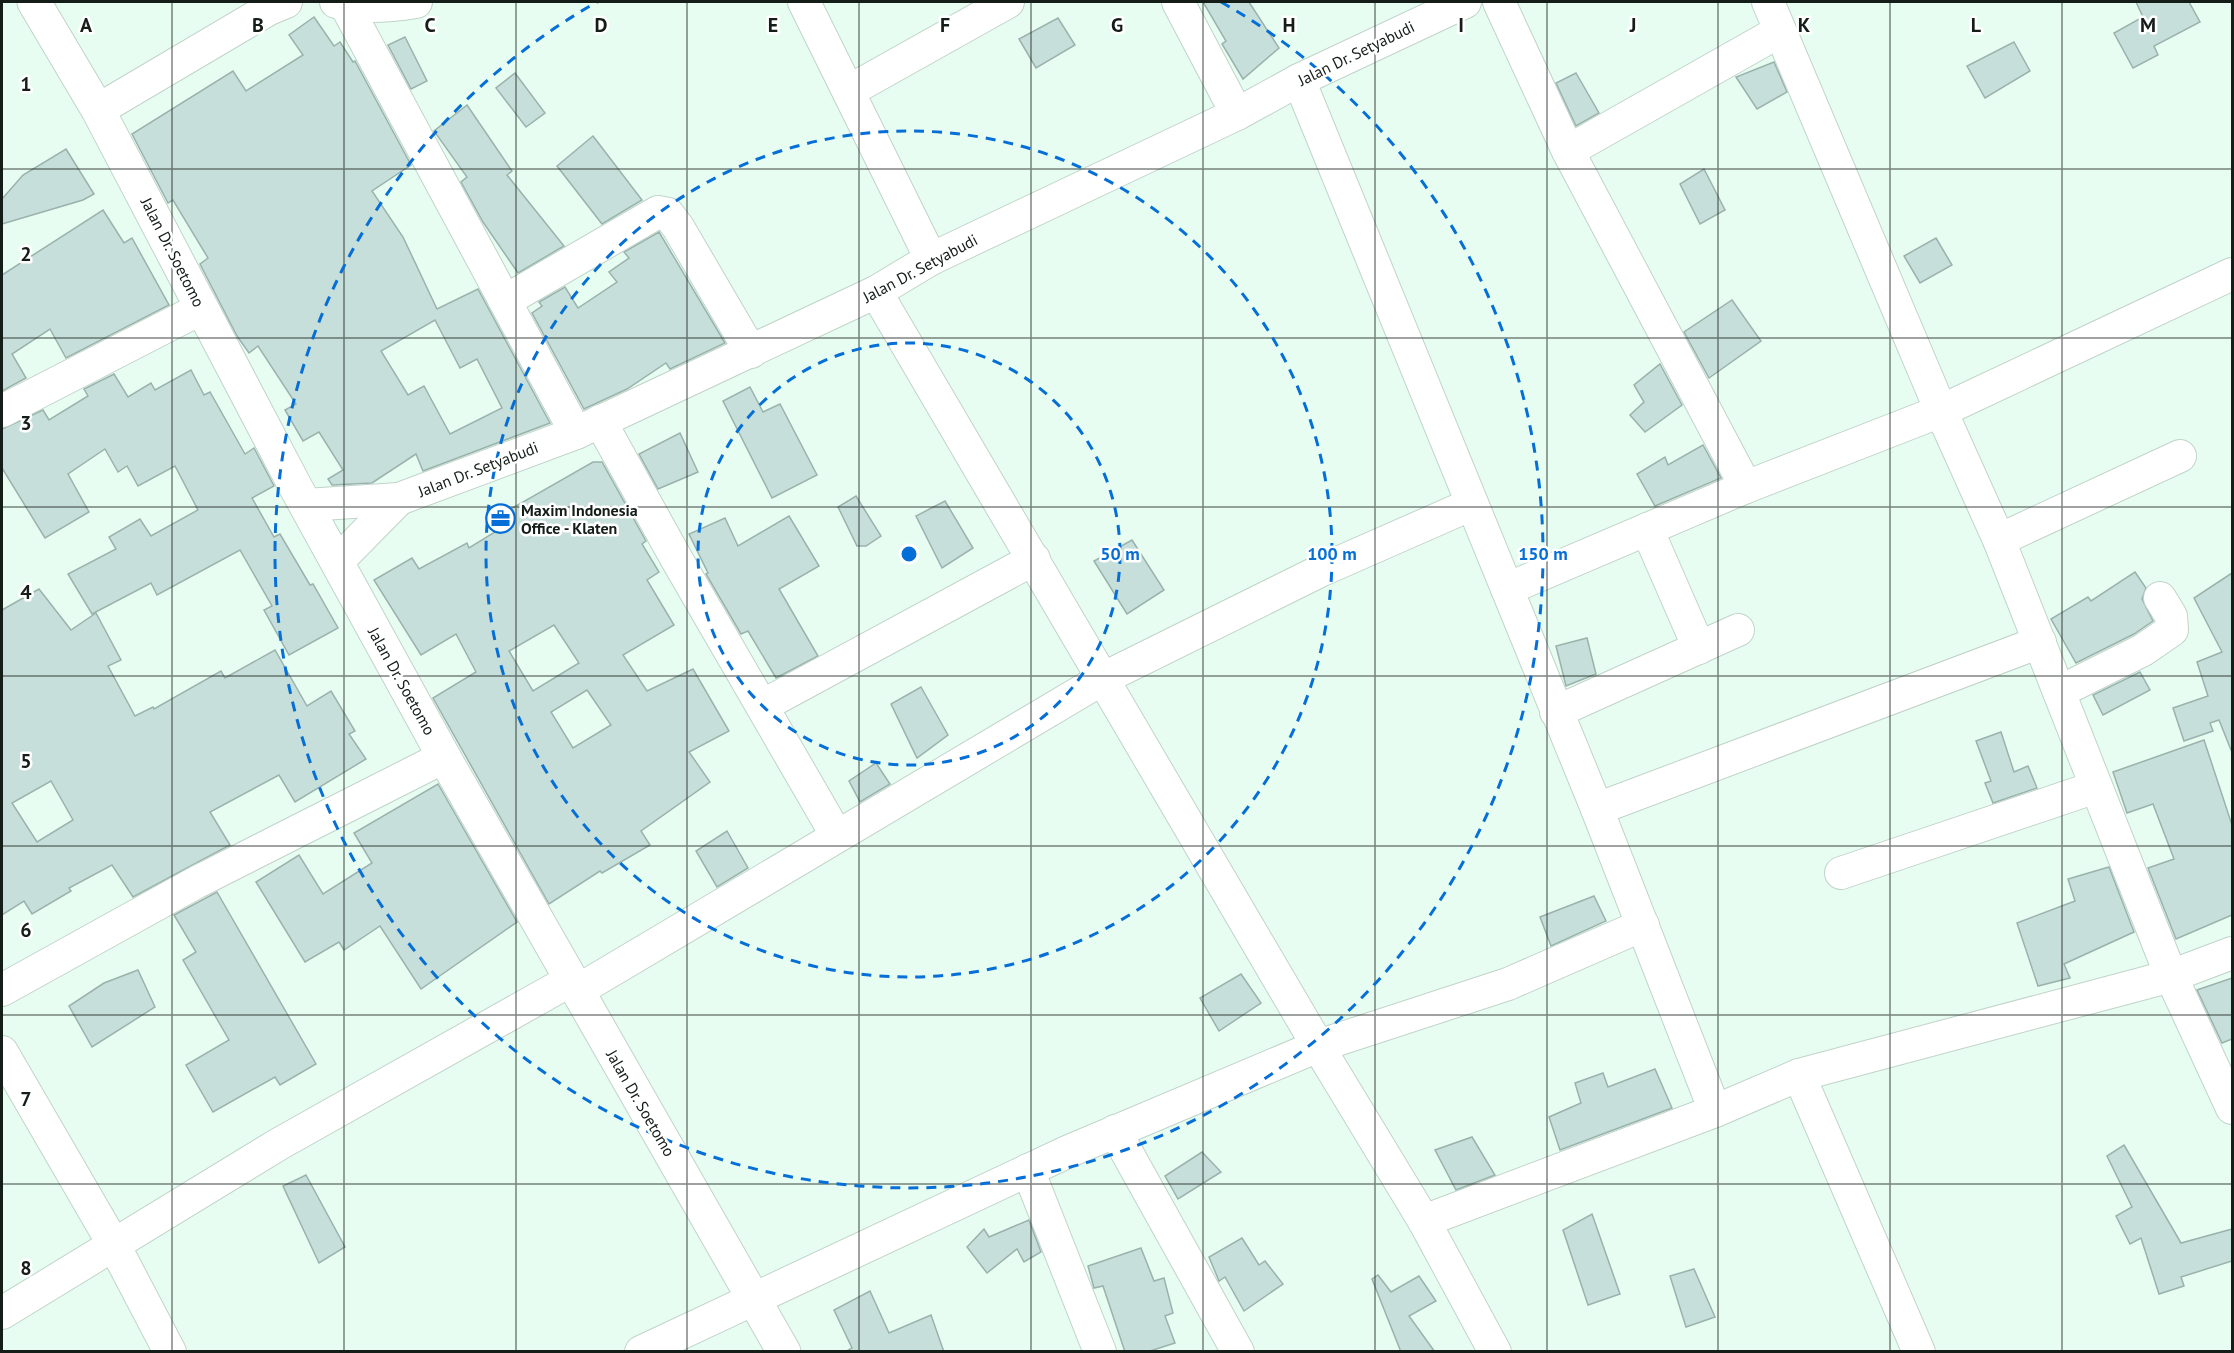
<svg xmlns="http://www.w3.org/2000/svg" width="2234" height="1353" font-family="'PT Sans',sans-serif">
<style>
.building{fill:#c7dfda;stroke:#9ab2ac;stroke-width:1.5;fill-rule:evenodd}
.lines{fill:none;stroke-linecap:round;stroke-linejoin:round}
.street-casing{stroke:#c0d4c9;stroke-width:34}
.secondary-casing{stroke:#c0d4c9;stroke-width:35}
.street{stroke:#fff;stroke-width:32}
.secondary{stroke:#fff;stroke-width:33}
.grid{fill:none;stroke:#151d19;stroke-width:1.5;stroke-opacity:0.55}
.ring{fill:none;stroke:#056fd7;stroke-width:3;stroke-dasharray:10 8}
.labels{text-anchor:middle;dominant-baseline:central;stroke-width:5;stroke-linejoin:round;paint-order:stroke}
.street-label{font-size:16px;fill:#151d19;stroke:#fff}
.poi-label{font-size:16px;font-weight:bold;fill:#151d19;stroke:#fff;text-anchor:start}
.grid-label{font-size:20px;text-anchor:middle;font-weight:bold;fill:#151d19;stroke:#fff;stroke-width:5;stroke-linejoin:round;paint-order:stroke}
.centre{fill:#056fd7;stroke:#fff;stroke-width:3}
.ring-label{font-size:18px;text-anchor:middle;font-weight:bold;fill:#056fd7;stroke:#fff;stroke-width:5;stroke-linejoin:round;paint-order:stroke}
</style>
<rect width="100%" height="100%" fill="#e8fdf2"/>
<g class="building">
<path d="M1203,2H1249L1279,48L1243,79L1222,44L1226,41Z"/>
<path d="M2136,2H2189L2200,22L2154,46L2158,55L2133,68L2114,33L2143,17Z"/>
<path d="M314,17L334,46L340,42L353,62L355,61L411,165L372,191L403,237L437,309L478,289L550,423L423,471L416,454L372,483L332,485L328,479L343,470L319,432L303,441L285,410L296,404L258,346L249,353L237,336L200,264L208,258L173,200L168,203L132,134L233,71L246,91L303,55L289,35ZM435,320L460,368L477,359L502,408L450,434L424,386L408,395L381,351Z"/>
<path d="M1058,18L1075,45L1036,68L1019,39Z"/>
<path d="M405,37L427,81L411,89L388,45Z"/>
<path d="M2014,42L2030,71L1985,98L1967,66Z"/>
<path d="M1774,62L1787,92L1757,109L1736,77Z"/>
<path d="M515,73L545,113L526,127L496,88Z"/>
<path d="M1576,73L1599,113L1576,126L1556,83Z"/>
<path d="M467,105L512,171L507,175L564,246L518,273L483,222L461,182L467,177L434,131Z"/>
<path d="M593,136L642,200L602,224L557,166Z"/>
<path d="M66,149L94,194L83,200L2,224V199L23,175Z"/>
<path d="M1704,169L1725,210L1700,224L1680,184Z"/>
<path d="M103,210L124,243L132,238L169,305L66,358L50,329L12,354L26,378L2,391V275Z"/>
<path d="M659,232L725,343L670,369L666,363L627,389L584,409L532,313L542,306L539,302L565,287L578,308L617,282L609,272L629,258L624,252Z"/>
<path d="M1936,238L1952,265L1920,283L1904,256Z"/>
<path d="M1732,300L1761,341L1709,378L1684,332Z"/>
<path d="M1660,364L1682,405L1645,432L1630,415L1644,402L1634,385Z"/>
<path d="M191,370L204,395L210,392L245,454L254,448L274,486L252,498L274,537L280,534L310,585L313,584L338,628L289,655L264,610L272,606L240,550L157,595L151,583L92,614L68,574L116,549L109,537L140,519L151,536L198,510L175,466L138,486L127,466L118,472L105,449L68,474L89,512L45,538L2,468V429L43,410L49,420L88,396L84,389L114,374L128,397L151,383L155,390Z"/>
<path d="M750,387L763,412L780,404L817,475L772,498L723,401Z"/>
<path d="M680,433L698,472L658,489L639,454Z"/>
<path d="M1703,445L1721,478L1655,506L1637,474L1665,457L1668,465Z"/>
<path d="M593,462H602L646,541L642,544L659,572L647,580L674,625L623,655L647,691L693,669L729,731L689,752L710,782L641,831L650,845L602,873L600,871L549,904L433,698L476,672L456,634L421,655L374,580L412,558L419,569L467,543L469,548L508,524L502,514ZM554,625L579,663L533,691L509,651ZM587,690L611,725L573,748L551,712Z"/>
<path d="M856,496L881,536L866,546H857L838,507Z"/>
<path d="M945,501L973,548L942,568L916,516Z"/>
<path d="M789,516L819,566L779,589L818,656L776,678L748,631L741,634L706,574L708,573L689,534L725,518L738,546Z"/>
<path d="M1132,540L1164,590L1127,614L1094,561Z"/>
<path d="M2135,572L2146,588L2142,599L2153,621L2134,634L2076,663L2051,619L2088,597L2091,601Z"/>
<path d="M2232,573V749L2231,750L2219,720L2210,723L2213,731L2184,741L2173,708L2208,696L2197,662L2222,652L2194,598Z"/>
<path d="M39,589L71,630L96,613L121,660L108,666L135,716L153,707L154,709L221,671L225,678L275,650L307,706L331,691L355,731L349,734L366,759L295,802L279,775L210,812L230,845L133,897L112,865L69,888L71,891L32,914L24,901L2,915V610ZM51,781L73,820L37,842L12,803Z"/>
<path d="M1587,638L1596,674L1566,686L1556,646Z"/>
<path d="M2140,672L2150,690L2103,715L2093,695Z"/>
<path d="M921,687L948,735L917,758L891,704Z"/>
<path d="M2001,732L2014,772L2028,766L2037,788L1993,803L1985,783L1991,781L1976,741Z"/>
<path d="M2204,740L2232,825V915L2176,939L2148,868L2174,859L2153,804L2127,813L2113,772Z"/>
<path d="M876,763L890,784L860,802L849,781Z"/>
<path d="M438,784L517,922L421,989L380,926L344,950L339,942L305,962L256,882L299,855L323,894L372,863L354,833Z"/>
<path d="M727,831L748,868L717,887L696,851Z"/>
<path d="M2109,867L2134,932L2064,964L2070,978L2038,986L2017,923L2075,901L2068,879Z"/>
<path d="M217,892L316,1064L280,1085L275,1077L213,1112L186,1065L229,1040L183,960L196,952L174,915Z"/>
<path d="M1594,896L1606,921L1551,946L1540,917Z"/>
<path d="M138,970L155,1007L92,1047L69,1006L104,983Z"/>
<path d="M1241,974L1261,1003L1219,1031L1200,998Z"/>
<path d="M2232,978V1039L2222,1043L2197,990Z"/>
<path d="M1655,1069L1672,1108L1560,1150L1549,1117L1581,1103L1575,1083L1603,1073L1608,1087Z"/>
<path d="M1472,1137L1495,1175L1456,1190L1435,1150Z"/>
<path d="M2124,1145L2181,1243L2232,1229V1261L2181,1277L2184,1286L2159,1294L2141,1238L2130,1244L2116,1216L2132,1207L2107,1156Z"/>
<path d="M1202,1152L1221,1172L1178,1199L1165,1176Z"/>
<path d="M306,1175L345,1247L319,1263L283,1186Z"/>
<path d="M1592,1214L1620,1294L1588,1305L1563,1230Z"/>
<path d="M1029,1220L1041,1252L1024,1262L1017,1249L987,1273L967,1247L984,1229L989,1237Z"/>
<path d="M1242,1238L1259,1265L1265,1261L1283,1284L1244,1311L1225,1277L1219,1281L1209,1257Z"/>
<path d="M1141,1248L1154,1281L1164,1278L1173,1313L1165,1316L1175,1343L1147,1352H1125L1103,1286L1094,1288L1088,1266Z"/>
<path d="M1694,1269L1715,1317L1686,1327L1670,1276Z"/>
<path d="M1378,1275L1391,1292L1419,1276L1436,1301L1409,1316L1435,1352H1401L1372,1279Z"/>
<path d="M870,1291L889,1333L931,1315L944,1352H845L852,1348L834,1310Z"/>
</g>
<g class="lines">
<defs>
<g id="street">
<path d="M336,2C360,9 391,6 416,2"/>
<path d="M804,2L931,259"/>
<path d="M1178,2L1237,114"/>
<path d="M1499,2L1568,151L1746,487"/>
<path d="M1768,2L1941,411L1999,540L2171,976L2232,1108"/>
<path d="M345,4L576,433"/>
<path d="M1299,80L1597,809L1715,1111"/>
<path d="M849,91L1008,2"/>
<path d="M98,110L269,9L286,2"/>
<path d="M1568,151L1780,31"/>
<path d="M876,292L1318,1046L1424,1221L1495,1352"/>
<path d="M505,301L658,212L668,214L678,227L751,352"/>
<path d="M2,411L202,308"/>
<path d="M600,421L676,558L837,836"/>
<path d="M306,505L399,499L576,433L876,292L931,259L1237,114L1299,80L1465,2"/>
<path d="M1647,529L1699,648"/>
<path d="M1999,540L2180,456"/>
<path d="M337,562L399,499"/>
<path d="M1507,589L1746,487L1941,411L2232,274"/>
<path d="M2059,692L2143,650L2172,630L2171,616L2160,598"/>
<path d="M762,706L1034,559"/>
<path d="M1556,712L1738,630"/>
<path d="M1597,809L2040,642"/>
<path d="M1841,873L2096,787"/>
<path d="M2,990L197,882L444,757"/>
<path d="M577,991L1104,678L1322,570L1472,504"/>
<path d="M2,1052L114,1245L170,1352"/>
<path d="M1799,1075L1919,1352"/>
<path d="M1115,1131L1238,1352"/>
<path d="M1028,1170L1100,1352"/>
<path d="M1424,1221L1715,1111L1799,1075L2171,976L2232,953"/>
<path d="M2,1313L279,1144L571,980"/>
<path d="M641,1352L1067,1152L1318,1046L1508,984L1643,925"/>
</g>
<path id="secondary" d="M34,2L98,110L295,486L444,757L784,1352"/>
</defs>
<use href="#street" class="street-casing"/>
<use href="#secondary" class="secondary-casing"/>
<use href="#street" class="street"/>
<use href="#secondary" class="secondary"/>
</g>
<path class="grid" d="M172,2V1352M344,2V1352M516,2V1352M687,2V1352M859,2V1352M1031,2V1352M1203,2V1352M1375,2V1352M1547,2V1352M1718,2V1352M1890,2V1352M2062,2V1352M2,169H2232M2,338H2232M2,507H2232M2,676H2232M2,846H2232M2,1015H2232M2,1184H2232"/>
<g class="ring">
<circle cx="909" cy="554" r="211"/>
<circle cx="909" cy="554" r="423"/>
<path d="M1221 2A634 634 0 1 1 597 2"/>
</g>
<defs>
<symbol id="office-ring" viewBox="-11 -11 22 22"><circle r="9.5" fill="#fff" stroke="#056fd7" stroke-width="1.5"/><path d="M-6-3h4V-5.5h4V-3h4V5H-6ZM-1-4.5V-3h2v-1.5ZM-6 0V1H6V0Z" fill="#056fd7"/></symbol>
</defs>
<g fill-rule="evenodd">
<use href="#office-ring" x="484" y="502" width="33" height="33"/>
</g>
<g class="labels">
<g class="street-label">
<text transform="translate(1356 53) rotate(-26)">Jalan Dr. Setyabudi</text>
<text transform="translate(173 252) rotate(63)">Jalan Dr. Soetomo</text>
<text transform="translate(920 268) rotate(-28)">Jalan Dr. Setyabudi</text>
<text transform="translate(478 469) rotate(-21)">Jalan Dr. Setyabudi</text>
<text transform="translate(402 681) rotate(61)">Jalan Dr. Soetomo</text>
<text transform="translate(641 1103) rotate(60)">Jalan Dr. Soetomo</text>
</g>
<g class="poi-label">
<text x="521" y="510">Maxim Indonesia<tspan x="521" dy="18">Office - Klaten</tspan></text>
</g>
</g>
<g class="grid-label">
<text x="86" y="32">A</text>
<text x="258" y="32">B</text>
<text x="430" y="32">C</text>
<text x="601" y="32">D</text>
<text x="773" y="32">E</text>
<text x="945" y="32">F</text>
<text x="1117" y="32">G</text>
<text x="1289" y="32">H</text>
<text x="1461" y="32">I</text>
<text x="1633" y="32">J</text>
<text x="1804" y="32">K</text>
<text x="1976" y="32">L</text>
<text x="2148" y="32">M</text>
<text x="26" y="91">1</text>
<text x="26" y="261">2</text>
<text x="26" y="430">3</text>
<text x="26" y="599">4</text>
<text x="26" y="768">5</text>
<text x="26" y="937">6</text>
<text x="26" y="1106">7</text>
<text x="26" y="1275">8</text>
</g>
<circle cx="909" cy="554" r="9" class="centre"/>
<g class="ring-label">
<text x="1120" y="560">50 m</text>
<text x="1332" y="560">100 m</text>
<text x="1543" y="560">150 m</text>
</g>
<rect width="2234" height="1353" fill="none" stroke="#151d19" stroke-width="6"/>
</svg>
